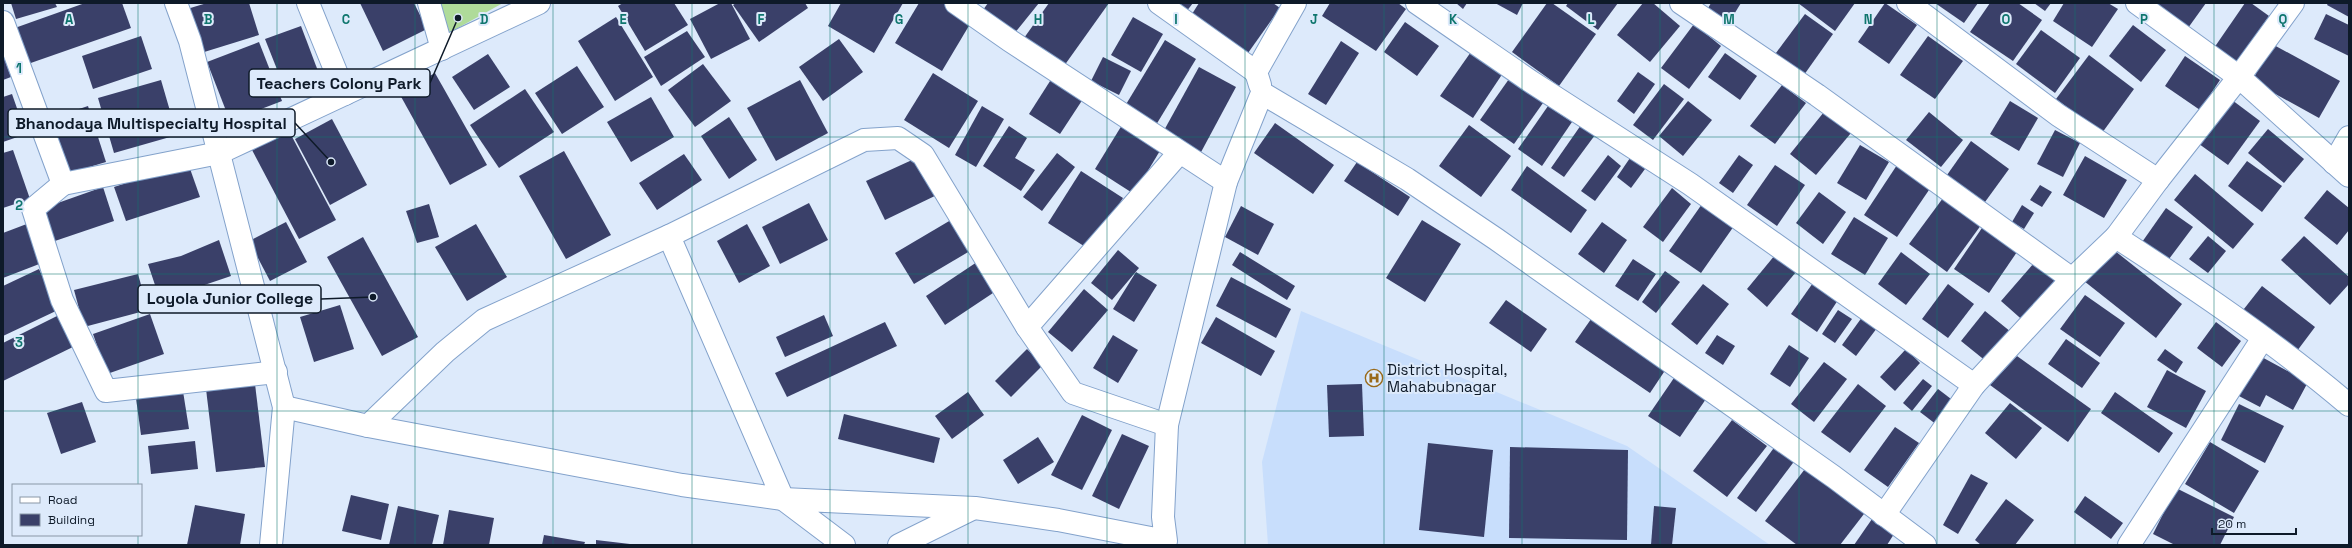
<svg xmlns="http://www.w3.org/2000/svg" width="2352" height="548" font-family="'Space Grotesk',sans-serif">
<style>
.built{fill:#c8defc}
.green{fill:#afdb9a}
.building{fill:#3a4069}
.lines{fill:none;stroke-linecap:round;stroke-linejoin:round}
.minor-casing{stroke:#83a2cb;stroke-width:24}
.minor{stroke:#fff;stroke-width:22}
.grid{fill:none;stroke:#0f766e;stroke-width:1;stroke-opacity:0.55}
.labels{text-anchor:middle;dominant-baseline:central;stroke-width:4;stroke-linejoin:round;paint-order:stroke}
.poi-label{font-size:15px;fill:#0e1a29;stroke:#ddeafb;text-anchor:start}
.grid-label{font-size:13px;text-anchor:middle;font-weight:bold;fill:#0f766e;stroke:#ddeafb;stroke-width:4;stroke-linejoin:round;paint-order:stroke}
.leader{fill:none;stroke:#0e1a29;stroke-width:1.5}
.callout-dot{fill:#0e1a29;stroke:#ddeafb;stroke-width:1.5}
.callout{fill:#ddeafb;stroke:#0e1a29;stroke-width:1.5}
.callout-label{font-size:16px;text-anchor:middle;font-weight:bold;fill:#0e1a29}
</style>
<rect width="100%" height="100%" fill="#ddeafb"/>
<path class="built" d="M1301,311L1627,446L1770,545H1268L1262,462Z"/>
<path class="green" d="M436,3H503L447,34Z"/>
<g class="building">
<path d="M11,3H55L57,7L16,19Z"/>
<path d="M85,3H122L131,28L25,65L12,29Z"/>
<path d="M207,3H249L259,35L201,53L187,9Z"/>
<path d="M360,3H414L427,29L383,51Z"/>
<path d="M623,3H674L688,25L645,51L618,6Z"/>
<path d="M720,3H731L750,39L711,59L690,19Z"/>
<path d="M736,3H805L808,8L759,42L733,5Z"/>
<path d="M841,3H903L874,53L828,26Z"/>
<path d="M919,3H946L973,19L942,71L895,43Z"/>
<path d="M988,3H1039L1014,34L983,10Z"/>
<path d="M1049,3H1109L1064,66L1024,38Z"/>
<path d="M1173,3H1193L1186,12Z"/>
<path d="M1199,3H1273L1280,8L1248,53L1192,14Z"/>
<path d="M1330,3H1398L1406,9L1376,51L1322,16Z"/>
<path d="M1456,3H1467L1463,9Z"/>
<path d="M1495,3H1523L1517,15Z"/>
<path d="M1547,3H1552L1596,34L1559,86L1512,52Z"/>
<path d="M1568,3H1618L1598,30L1566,6Z"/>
<path d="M1643,3H1653L1680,26L1650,62L1617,35Z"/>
<path d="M1711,3H1741L1728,24L1707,10Z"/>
<path d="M1798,3H1855L1835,31Z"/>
<path d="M1885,3L1917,25L1889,64L1858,42Z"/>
<path d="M1935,3H1978L1964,23Z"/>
<path d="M1990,3H2018L2042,20L2013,61L1970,32Z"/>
<path d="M2034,3H2051L2045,11Z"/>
<path d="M2064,3H2108L2118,9L2092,47L2053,21Z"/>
<path d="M2153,3H2206L2188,28Z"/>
<path d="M2245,3H2251L2269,16L2236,63L2214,48Z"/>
<path d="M2328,3H2349V17L2327,5Z"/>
<path d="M1805,14L1833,34L1799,82L1770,61Z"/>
<path d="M2326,14L2349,25V56L2314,39Z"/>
<path d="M616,17L653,77L615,101L578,41Z"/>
<path d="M1133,17L1163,34L1141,72L1111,55Z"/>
<path d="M1405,22L1439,46L1417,76L1384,52Z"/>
<path d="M1694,24L1721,46L1689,89L1661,68Z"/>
<path d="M2133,25L2166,50L2141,82L2109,56Z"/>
<path d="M301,26L321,79L286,92L265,39Z"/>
<path d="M2041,30L2080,58L2055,93L2016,64Z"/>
<path d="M687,31L705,57L661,86L644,57Z"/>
<path d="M141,36L152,69L93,89L82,56Z"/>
<path d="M1928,36L1963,61L1935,99L1900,75Z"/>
<path d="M839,39L863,72L823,101L799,67Z"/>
<path d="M1165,40L1196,59L1156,125L1125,106Z"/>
<path d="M1341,41L1359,53L1326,105L1308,94Z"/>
<path d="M259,42L282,101L230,121L207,62Z"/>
<path d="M2272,44L2340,81L2319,118L2252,81Z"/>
<path d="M1473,49L1505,70L1473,118L1440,96Z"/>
<path d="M1725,53L1757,76L1740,100L1708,77Z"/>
<path d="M488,54L510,87L474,110L452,77Z"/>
<path d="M3,55L11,77L3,80Z"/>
<path d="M2089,55L2134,89L2102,133L2056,99Z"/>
<path d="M2185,56L2220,80L2200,110L2165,86Z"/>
<path d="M1103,57L1131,71L1119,95L1091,81Z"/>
<path d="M703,64L731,101L695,127L668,90Z"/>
<path d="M577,66L604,107L562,134L535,93Z"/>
<path d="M1199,67L1236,87L1200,154L1162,134Z"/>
<path d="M1638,72L1655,84L1634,114L1617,101Z"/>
<path d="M435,73L487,165L450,185L399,93Z"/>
<path d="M933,73L978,101L949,148L904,120Z"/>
<path d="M1052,78L1083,99L1060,134L1029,114Z"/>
<path d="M1509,79L1543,103L1514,144L1480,120Z"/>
<path d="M161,80L177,135L114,153L98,98Z"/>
<path d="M800,80L828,133L776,161L747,108Z"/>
<path d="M1664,84L1684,99L1653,140L1633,125Z"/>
<path d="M1782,85L1806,103L1775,144L1750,126Z"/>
<path d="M525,89L554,132L499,168L470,125Z"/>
<path d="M12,94L26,134L3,142V97Z"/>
<path d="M651,97L674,137L631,162L607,122Z"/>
<path d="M2228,97L2260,121L2228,165L2195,141Z"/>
<path d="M1688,101L1712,120L1683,156L1659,136Z"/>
<path d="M2010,101L2038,118L2019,151L1990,134Z"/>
<path d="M88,106L106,162L66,174L49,119Z"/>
<path d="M982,106L1004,119L976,167L955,155Z"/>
<path d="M1548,106L1572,122L1542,166L1518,149Z"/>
<path d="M1824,112L1851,133L1816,175L1790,154Z"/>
<path d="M1929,112L1963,140L1941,167L1906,140Z"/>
<path d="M729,117L757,160L729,179L701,136Z"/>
<path d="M332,119L367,185L330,205L295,139Z"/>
<path d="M1275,123L1334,165L1313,194L1254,153Z"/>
<path d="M1122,125L1161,149L1134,194L1095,169Z"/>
<path d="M1469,125L1511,156L1481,197L1439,166Z"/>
<path d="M1581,125L1595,135L1564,177L1551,168Z"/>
<path d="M1009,126L1027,138L1015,158L1035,170L1021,191L983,166Z"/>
<path d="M2268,129L2304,159L2284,183L2248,153Z"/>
<path d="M2055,130L2080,143L2063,177L2037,164Z"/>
<path d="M289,131L336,220L299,239L252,150Z"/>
<path d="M1971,141L2009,169L1985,202L1947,175Z"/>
<path d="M1860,145L1889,162L1866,200L1837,183Z"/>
<path d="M13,150L30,199L3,208V153Z"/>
<path d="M564,151L611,235L566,259L519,176Z"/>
<path d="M1057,153L1075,167L1042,211L1023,197Z"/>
<path d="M684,154L702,180L657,210L639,183Z"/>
<path d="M923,155L941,193L885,220L866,181Z"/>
<path d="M1608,155L1621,166L1595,201L1581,191Z"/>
<path d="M1739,155L1753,165L1733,193L1719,183Z"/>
<path d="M2085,156L2127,180L2104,218L2063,195Z"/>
<path d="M1630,158L1645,169L1631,188L1617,177Z"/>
<path d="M2247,161L2282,186L2262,212L2228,186Z"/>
<path d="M1357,162L1410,197L1398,216L1344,181Z"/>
<path d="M188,163L200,197L126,221L114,187Z"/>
<path d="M1775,165L1805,185L1777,226L1747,205Z"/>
<path d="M1897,165L1931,187L1897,237L1864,215Z"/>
<path d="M1527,166L1587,210L1571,233L1511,190Z"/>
<path d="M1081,171L1123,198L1090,250L1048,223Z"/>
<path d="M2195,174L2254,224L2233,249L2174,200Z"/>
<path d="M2040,185L2052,192L2042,207L2030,200Z"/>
<path d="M103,187L114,221L49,243L38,210Z"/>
<path d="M1672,188L1691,204L1663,242L1643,227Z"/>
<path d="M2327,190L2349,208V230L2337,245L2304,218Z"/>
<path d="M1819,192L1846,212L1823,244L1796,223Z"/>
<path d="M1946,194L1984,221L1947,272L1909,244Z"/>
<path d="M809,203L828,240L780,264L762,227Z"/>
<path d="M429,204L439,237L417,243L406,211Z"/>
<path d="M1702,204L1734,226L1701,273L1669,251Z"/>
<path d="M2022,205L2034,213L2024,229L2012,222Z"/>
<path d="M1241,206L1274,224L1258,255L1225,237Z"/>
<path d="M2166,208L2193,227L2166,263L2140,245Z"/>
<path d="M956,217L975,248L914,284L895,253Z"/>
<path d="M1854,217L1888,238L1865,275L1831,254Z"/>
<path d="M1422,220L1461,244L1425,302L1386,278Z"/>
<path d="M32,222L47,261L3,278V233Z"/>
<path d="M286,222L307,262L270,281L249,241Z"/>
<path d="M1602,222L1627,240L1604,273L1578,254Z"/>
<path d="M476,224L507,277L467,301L435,247Z"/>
<path d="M747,224L770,266L739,283L717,241Z"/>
<path d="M1984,225L2019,249L1989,293L1954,269Z"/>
<path d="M2208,236L2226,251L2208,273L2189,259Z"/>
<path d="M2304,236L2349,277V284L2330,305L2281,260Z"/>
<path d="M363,237L418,337L382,356L327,257Z"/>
<path d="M219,240L231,276L160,300L148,264L181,256Z"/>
<path d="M2110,247L2182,304L2156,338L2084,281Z"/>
<path d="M1118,250L1139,268L1112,300L1091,283Z"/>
<path d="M1240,252L1295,286L1287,300L1232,265Z"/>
<path d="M1901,252L1930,274L1906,305L1878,284Z"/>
<path d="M1775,255L1796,272L1767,307L1747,289Z"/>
<path d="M1633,259L1656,274L1638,301L1615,286Z"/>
<path d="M980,260L999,289L945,325L926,296Z"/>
<path d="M2034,263L2060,285L2027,324L2001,301Z"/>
<path d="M39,269L58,310L3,336V286Z"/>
<path d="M1665,271L1680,282L1656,313L1642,302Z"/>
<path d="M1136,272L1157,285L1134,322L1113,309Z"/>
<path d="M138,274L148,310L84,327L74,290Z"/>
<path d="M1231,277L1291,309L1276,338L1216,306Z"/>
<path d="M1815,280L1840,297L1817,332L1791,314Z"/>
<path d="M1703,284L1729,304L1697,345L1671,324Z"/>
<path d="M1948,284L1974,304L1948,338L1922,319Z"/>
<path d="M2262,286L2315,327L2294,355L2240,314Z"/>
<path d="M1084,289L1108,310L1072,352L1048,332Z"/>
<path d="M2085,295L2125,323L2100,357L2060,329Z"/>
<path d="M1506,300L1547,329L1531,352L1489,323Z"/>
<path d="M340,305L354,349L314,362L300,317Z"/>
<path d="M1838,310L1852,319L1835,343L1822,334Z"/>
<path d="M1985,311L2011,332L1987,362L1961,341Z"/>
<path d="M1596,312L1670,363L1650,393L1575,342Z"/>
<path d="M1865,313L1880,324L1856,356L1842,345Z"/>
<path d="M150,314L164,354L107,374L93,334Z"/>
<path d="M59,315L75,346L3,381V343Z"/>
<path d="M824,315L833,336L785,357L776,337Z"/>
<path d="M1216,317L1275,351L1261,376L1201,343Z"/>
<path d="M885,322L897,346L787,397L775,373Z"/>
<path d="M2216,322L2241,341L2222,367L2197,348Z"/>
<path d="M1113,335L1138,350L1118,383L1093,368Z"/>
<path d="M1717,335L1735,346L1723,365L1705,353Z"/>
<path d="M2066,339L2100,363L2082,388L2048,364Z"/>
<path d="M1789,345L1809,358L1790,387L1770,374Z"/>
<path d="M1027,349L1043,365L1011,397L995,381Z"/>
<path d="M1906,349L1920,363L1895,391L1880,377Z"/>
<path d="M2165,349L2183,362L2176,373L2157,360Z"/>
<path d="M2258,355L2308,382L2293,410L2266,395L2260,407L2237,395Z"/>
<path d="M2017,356L2091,409L2068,442L1990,385Z"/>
<path d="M1824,362L1847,379L1814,422L1791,404Z"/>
<path d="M2167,370L2206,391L2186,428L2147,407Z"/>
<path d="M1676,375L1708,396L1680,437L1648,416Z"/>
<path d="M1923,379L1932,386L1912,411L1903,403Z"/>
<path d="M255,384L265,467L216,472L206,389Z"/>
<path d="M1362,384L1364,436L1329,437L1327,385Z"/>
<path d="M1858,384L1886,406L1850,453L1821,432Z"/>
<path d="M182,385L189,429L141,435L135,391Z"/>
<path d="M1938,389L1955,402L1937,425L1920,412Z"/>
<path d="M968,392L984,415L952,439L935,416Z"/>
<path d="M2115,392L2173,433L2159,453L2101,413Z"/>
<path d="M82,402L96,442L61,454L47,413Z"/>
<path d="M2010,403L2042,428L2016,459L1985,433Z"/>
<path d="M2239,404L2284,426L2265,463L2221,440Z"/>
<path d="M844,414L940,438L934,463L838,439Z"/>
<path d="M1082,415L1112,430L1082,490L1051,475Z"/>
<path d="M1732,420L1767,446L1727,497L1693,471Z"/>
<path d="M1895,427L1919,443L1888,487L1864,470Z"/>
<path d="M1122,434L1149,446L1119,509L1092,496Z"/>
<path d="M1038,437L1054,462L1018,484L1003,460Z"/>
<path d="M195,441L198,469L151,474L148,446Z"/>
<path d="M2210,442L2259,471L2234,513L2185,484Z"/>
<path d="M1428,443L1493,450L1484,537L1419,530Z"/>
<path d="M1776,445L1796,459L1756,512L1737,498Z"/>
<path d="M1510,447L1628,450L1627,540L1509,538Z"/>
<path d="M1808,465L1867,510L1840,545H1797L1765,521Z"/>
<path d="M1971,474L1988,483L1958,534L1943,525Z"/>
<path d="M2176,488L2234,517L2220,545H2175L2153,534Z"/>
<path d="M351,495L389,504L381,540L342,531Z"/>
<path d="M2085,496L2123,523L2111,539L2074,512Z"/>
<path d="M2006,499L2034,520L2015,545H1981L1975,540Z"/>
<path d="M195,505L245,514L240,545H187Z"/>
<path d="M398,506L439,515L432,545H389Z"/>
<path d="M1654,506L1676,508L1672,545H1651Z"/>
<path d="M449,510L494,518L489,545H443Z"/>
<path d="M1872,519L1894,534L1887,545H1854Z"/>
<path d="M544,535L585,542L584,545H542Z"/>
<path d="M596,540L630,544V545H596Z"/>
</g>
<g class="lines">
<defs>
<g id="minor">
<path d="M176,3L190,41L284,407L271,545"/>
<path d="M308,3L345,94"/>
<path d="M429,3L442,49"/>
<path d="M956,3L1009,40L1226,182"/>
<path d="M1159,3L1256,72"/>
<path d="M1417,3L1530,81L1690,184L1974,385"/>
<path d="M1681,3L1817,95L2072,279"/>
<path d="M1908,3L2058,115L2158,180L2116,237"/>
<path d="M2137,3L2239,77L2293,3"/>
<path d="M3,22L63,184L33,209L62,300L106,391L276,372"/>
<path d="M1260,85L1256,72L1295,3"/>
<path d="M2334,163L2349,137"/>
<path d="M2158,180L2239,77L2349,176"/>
<path d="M63,184L219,153L539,3"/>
<path d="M284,407L368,426L445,352L484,320L669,236"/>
<path d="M1167,425L1073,393L1027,327L1179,153"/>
<path d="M368,426L682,485L783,499L669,236L864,140L898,138L923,155L1027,327"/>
<path d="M1884,515L1974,385L2072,279L2116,237C2196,289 2276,343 2349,405"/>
<path d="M844,545L783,499L975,508L1058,520L1166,541L1163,517L1167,425L1226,182L1262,93L1407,179L1496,239L1834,477L1925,545"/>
<path d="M899,545L972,509"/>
<path d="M2129,545L2263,338"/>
</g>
</defs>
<use href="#minor" class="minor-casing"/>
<use href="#minor" class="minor"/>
</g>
<path class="grid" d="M138,3V485M277,3V545M415,3V545M553,3V545M692,3V545M830,3V545M968,3V545M1107,3V545M1245,3V545M1384,3V545M1522,3V545M1660,3V545M1799,3V545M1937,3V545M2075,3V545M2214,3V545M3,137H2349M3,274H2349M3,411H2349M138,535V545"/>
<defs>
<symbol id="hospital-ring" viewBox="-11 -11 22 22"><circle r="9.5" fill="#ddeafb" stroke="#996a1a" stroke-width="1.5"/><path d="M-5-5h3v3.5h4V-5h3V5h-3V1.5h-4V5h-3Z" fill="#996a1a"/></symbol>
</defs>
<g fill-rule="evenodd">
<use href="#hospital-ring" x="1364" y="368" width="20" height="20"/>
</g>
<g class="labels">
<g class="poi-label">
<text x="1387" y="369">District Hospital,<tspan x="1387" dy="17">Mahabubnagar</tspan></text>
</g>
</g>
<g class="grid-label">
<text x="69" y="24">A</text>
<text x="208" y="24">B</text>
<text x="346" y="24">C</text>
<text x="484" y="24">D</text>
<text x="623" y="24">E</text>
<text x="761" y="24">F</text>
<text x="899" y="24">G</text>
<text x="1038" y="24">H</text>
<text x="1176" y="24">I</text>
<text x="1314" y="24">J</text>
<text x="1453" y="24">K</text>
<text x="1591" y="24">L</text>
<text x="1729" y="24">M</text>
<text x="1868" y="24">N</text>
<text x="2006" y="24">O</text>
<text x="2144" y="24">P</text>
<text x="2283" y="24">Q</text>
<text x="19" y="73">1</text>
<text x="19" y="210">2</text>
<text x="19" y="347">3</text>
</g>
<path class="leader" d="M458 18L430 83M331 162L295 123M373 297L321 299"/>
<g class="callout-dot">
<circle cx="458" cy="18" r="4"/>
<circle cx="331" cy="162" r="4"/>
<circle cx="373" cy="297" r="4"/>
</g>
<g class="callout">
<rect x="249" y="69" width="181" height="28" rx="4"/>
<rect x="8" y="109" width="287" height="28" rx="4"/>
<rect x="138" y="285" width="183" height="28" rx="4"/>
</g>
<g class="callout-label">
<text x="339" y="89">Teachers Colony Park</text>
<text x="151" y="129">Bhanodaya Multispecialty Hospital</text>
<text x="230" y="304">Loyola Junior College</text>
</g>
<rect width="2352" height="548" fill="none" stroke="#0e1a29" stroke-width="8"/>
<rect x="12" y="484" width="130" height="52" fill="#ddeafb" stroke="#8a97a7"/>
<rect x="20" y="497" width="20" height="6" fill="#ffffff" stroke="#8a97a7"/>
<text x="48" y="504" font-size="12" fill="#0e1a29">Road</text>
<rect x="20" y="514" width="20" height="12" fill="#3a4069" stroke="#8a97a7"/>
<text x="48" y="524" font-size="12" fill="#0e1a29">Building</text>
<path d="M2212 528v6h84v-6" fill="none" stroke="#0e1a29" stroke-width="2"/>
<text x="2218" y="528" font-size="12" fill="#0e1a29" stroke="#ddeafb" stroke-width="3" paint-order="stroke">20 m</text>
</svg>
